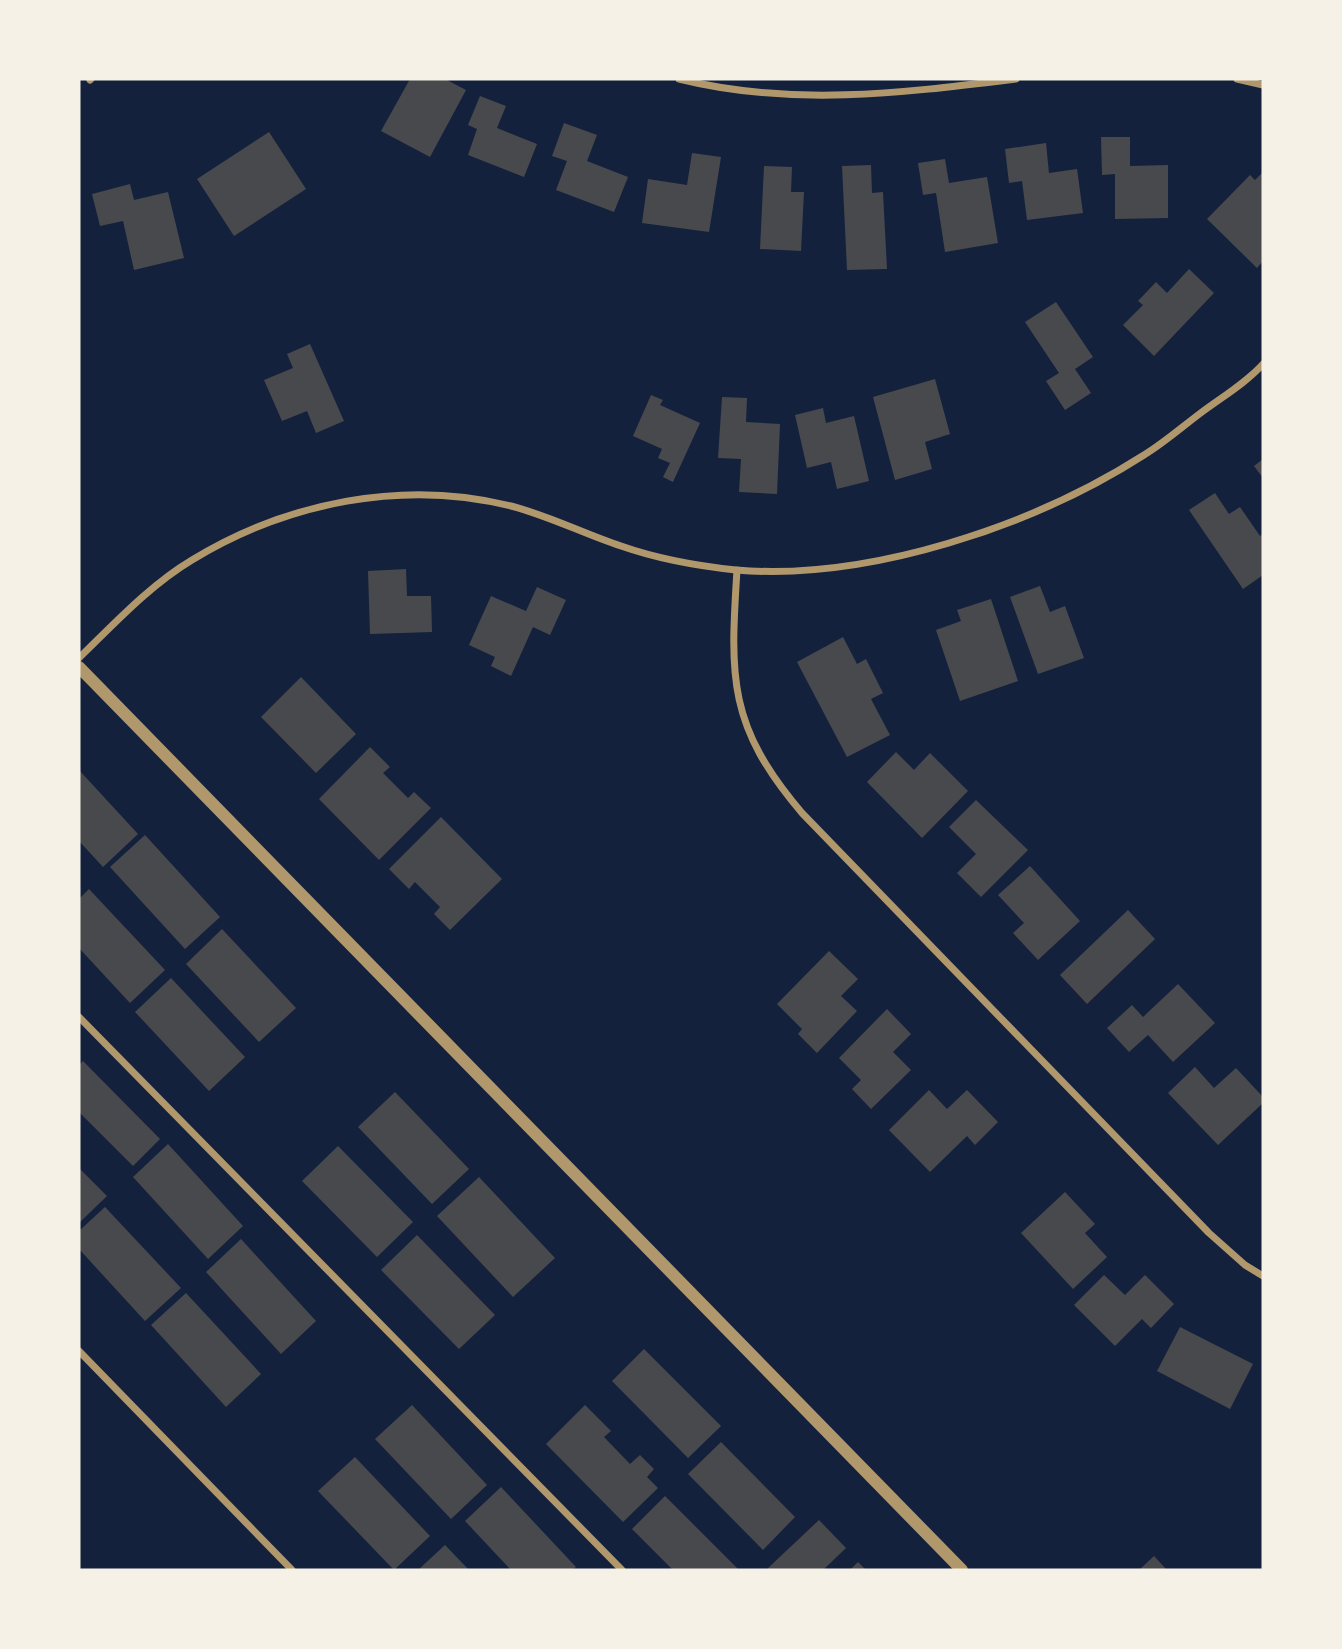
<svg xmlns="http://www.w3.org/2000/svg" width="1342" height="1649" font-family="'Fira Sans',sans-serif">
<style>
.building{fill:#48494c}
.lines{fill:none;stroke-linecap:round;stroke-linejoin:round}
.minor{stroke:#b1986c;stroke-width:7}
.tertiary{stroke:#b1986c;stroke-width:12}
</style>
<rect width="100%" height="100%" fill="#14213d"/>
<g class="building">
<path d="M410,79H445L466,90L430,157L381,131Z"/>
<path d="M480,96L506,106L497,128L537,144L524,177L468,155L477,129L468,125Z"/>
<path d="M564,123L597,135L587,161L628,177L614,212L556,190L567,161L552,156Z"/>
<path d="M269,132L306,189L234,236L197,179Z"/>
<path d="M1101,137H1130V166L1168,165V218L1115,219V174L1102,175Z"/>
<path d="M1046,143L1049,173L1077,169L1083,213L1027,220L1022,181L1009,183L1005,149Z"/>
<path d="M692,153L721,157L709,232L642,223L648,179L687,185Z"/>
<path d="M945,159L949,183L987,177L998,243L945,252L936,193L923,195L918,163Z"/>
<path d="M871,165L872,193L883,192L887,269L847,270L842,166Z"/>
<path d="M764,166L792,167L791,192H804L801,251L760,249Z"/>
<path d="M1263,172V261L1257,268L1207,219L1250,175L1255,180Z"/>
<path d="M130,184L134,200L168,192L184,258L134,270L123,221L100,226L92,194Z"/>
<path d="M1189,269L1214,293L1154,356L1123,325L1143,305L1138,301L1156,282L1167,293Z"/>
<path d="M1056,302L1093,357L1075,369L1091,393L1065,410L1046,381L1059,373L1025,322Z"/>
<path d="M310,344L344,421L316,433L307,411L282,421L264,380L293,368L287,354Z"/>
<path d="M935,379L950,434L925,442L932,469L895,480L873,397Z"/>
<path d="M651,395L663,400L660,405L700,423L673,482L663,477L670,463L658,458L662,449L633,436Z"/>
<path d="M722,397L747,398L746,422L780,424L777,494L739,492L741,459L718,458Z"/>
<path d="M823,408L826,423L854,416L869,481L837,489L831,462L807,468L795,415Z"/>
<path d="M1263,459V478L1254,466Z"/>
<path d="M1215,493L1229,514L1240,507L1260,536L1263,533V575L1243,589L1189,510Z"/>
<path d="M406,569L407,596H431L432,632L370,634L368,571Z"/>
<path d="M1040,586L1050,612L1065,606L1084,658L1038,674L1010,597Z"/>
<path d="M537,587L566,600L550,635L533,627L511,676L491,666L495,657L469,645L491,596L526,611Z"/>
<path d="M991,599L1018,681L960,701L936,630L961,621L957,610Z"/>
<path d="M843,637L857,664L866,659L883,693L871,699L890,735L847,757L797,662Z"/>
<path d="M301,677L356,734L316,773L261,717Z"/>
<path d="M370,747L390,767L383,773L408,798L414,792L431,808L379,860L319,799Z"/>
<path d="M896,752L914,770L930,753L968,791L922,838L867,782Z"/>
<path d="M79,770L138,834L103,867L79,841Z"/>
<path d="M976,800L1028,850L981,897L957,873L976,854L949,827Z"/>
<path d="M441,817L502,879L450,930L434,914L440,907L415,882L409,889L389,869Z"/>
<path d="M145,835L220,917L185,949L110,867Z"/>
<path d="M1030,866L1080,921L1038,960L1013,933L1024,923L998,895Z"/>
<path d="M89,889L165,970L130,1003L79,948V899Z"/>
<path d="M1128,910L1155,939L1087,1004L1060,975Z"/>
<path d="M222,929L296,1008L259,1042L186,964Z"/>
<path d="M829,951L858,979L841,996L857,1011L817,1053L798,1034L802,1029L777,1004Z"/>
<path d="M171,978L245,1057L209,1091L135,1012Z"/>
<path d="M1178,984L1215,1023L1173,1062L1148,1035L1129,1052L1107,1028L1132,1005L1143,1017Z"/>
<path d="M887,1009L911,1034L893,1052L911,1070L871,1109L852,1089L861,1080L839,1058Z"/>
<path d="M83,1061L160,1139L133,1166L79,1112V1065Z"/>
<path d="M1195,1067L1214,1088L1236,1068L1263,1097V1103L1218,1145L1168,1093Z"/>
<path d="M929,1090L947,1109L967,1090L998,1122L975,1145L967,1136L930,1172L889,1130Z"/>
<path d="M395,1092L469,1169L432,1204L358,1127Z"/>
<path d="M168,1144L243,1226L208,1259L133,1177Z"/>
<path d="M338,1146L413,1222L377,1257L302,1181Z"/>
<path d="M79,1168L107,1196L79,1223Z"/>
<path d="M479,1177L555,1258L513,1297L437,1216Z"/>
<path d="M1065,1192L1095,1224L1085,1233L1107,1257L1073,1289L1021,1233Z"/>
<path d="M105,1207L181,1288L145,1321L79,1249V1231Z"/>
<path d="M417,1235L495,1315L459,1349L381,1270Z"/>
<path d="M241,1239L316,1321L281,1354L206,1272Z"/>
<path d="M1104,1275L1125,1295L1145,1275L1174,1304L1151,1328L1142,1319L1115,1346L1074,1305Z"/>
<path d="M186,1293L261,1374L226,1407L151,1325Z"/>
<path d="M1180,1327L1253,1364L1230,1409L1157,1371Z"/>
<path d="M644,1349L721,1426L688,1458L612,1381Z"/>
<path d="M412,1405L487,1485L451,1519L375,1439Z"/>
<path d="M585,1405L611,1431L604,1437L630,1464L640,1455L654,1469L647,1477L658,1488L623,1522L546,1444Z"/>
<path d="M721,1442L795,1517L763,1550L688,1474Z"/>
<path d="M355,1457L430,1536L394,1570L318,1491Z"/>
<path d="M501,1487L576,1567L572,1570H511L465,1521Z"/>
<path d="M665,1496L739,1570H673L632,1529Z"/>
<path d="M819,1520L846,1548L823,1570H766Z"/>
<path d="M445,1545L469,1570H418Z"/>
<path d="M1154,1556L1167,1570H1139Z"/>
<path d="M858,1562L866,1570H850Z"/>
</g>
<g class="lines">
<g class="minor">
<path d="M679,79C792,107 902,93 1016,79"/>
<path d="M1237,79L1263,85"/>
<path d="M90,80L91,79"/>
<path d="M737,570C730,678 728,726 802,813L1209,1233L1245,1265L1263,1276"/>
<path d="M79,658C114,624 150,585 192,560C287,502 404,479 511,506C550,516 584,534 621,546C658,559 698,566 736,570C869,581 1033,526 1144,455C1164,443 1183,426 1202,412C1222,397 1246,383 1263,364"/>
<path d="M79,1017L622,1570"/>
<path d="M79,1351L292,1570"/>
</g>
<path class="tertiary" d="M79,667L962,1570"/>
</g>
<rect width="1342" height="1649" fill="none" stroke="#f6f1e7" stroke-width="161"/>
</svg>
